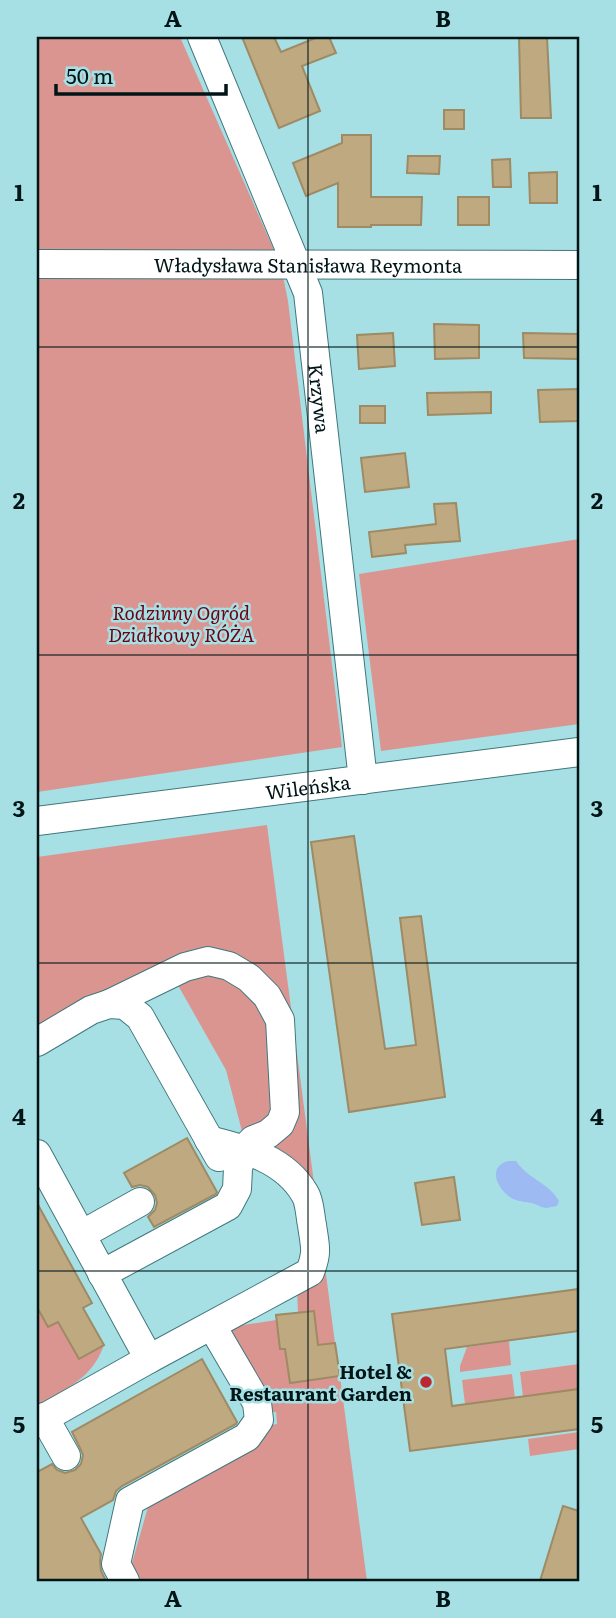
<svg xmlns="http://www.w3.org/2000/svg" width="616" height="1618" font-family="Literata,serif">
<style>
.green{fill:#db9591}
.water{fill:#9ebaf2}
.building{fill:#bea981;stroke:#9e8a63;stroke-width:2}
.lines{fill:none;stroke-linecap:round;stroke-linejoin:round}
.minor-casing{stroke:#40777c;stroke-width:30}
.minor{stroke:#fff;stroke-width:28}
.grid{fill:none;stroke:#011517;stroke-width:2;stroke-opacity:0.55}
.poi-dot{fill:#ba2932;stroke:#a6e0e5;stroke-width:2.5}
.labels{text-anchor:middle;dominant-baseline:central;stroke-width:5;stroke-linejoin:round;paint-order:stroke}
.street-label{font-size:19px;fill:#011517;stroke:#a6e0e5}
.park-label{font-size:19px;font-style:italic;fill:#6e0011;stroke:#a6e0e5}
.poi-label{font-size:19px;font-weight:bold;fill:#011517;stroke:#a6e0e5;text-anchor:end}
.neatline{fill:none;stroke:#011517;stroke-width:2.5}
.grid-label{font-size:23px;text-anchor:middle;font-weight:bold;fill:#011517}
</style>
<rect width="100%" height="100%" fill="#a6e0e5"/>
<g class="green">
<path d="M37,37H180L281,266L288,301L342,747L37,792Z"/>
<path d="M579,539V724L381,751L359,574Z"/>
<path d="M267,825L335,1343L318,1345L314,1311L298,1313L297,1291L312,1197L258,1148L280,1135L289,1020L230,957L37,1033V857Z"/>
<path d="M209,972L230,979L269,1014L278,1115L244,1139L226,1070L175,980Z"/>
<path d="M37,1307L48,1327L80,1310L74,1345L72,1347L79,1359L104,1345C92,1379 66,1389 37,1405Z"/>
<path d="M276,1320L280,1349H285L290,1383L340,1376L367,1581H133L124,1563H132L150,1500L266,1426L277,1424L276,1412L266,1413L230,1333L232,1328L237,1326Z"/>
<path d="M509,1341L511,1365L460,1372V1366L467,1347Z"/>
<path d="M579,1364V1389L523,1397L520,1372Z"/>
<path d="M512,1374L515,1398L465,1404L462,1380Z"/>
<path d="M579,1432V1449L530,1456L528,1439Z"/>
</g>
<path class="water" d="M508,1161H516C527,1178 549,1183 559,1201L557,1206C556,1206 547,1208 546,1208C543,1208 537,1205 535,1204C528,1202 520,1202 513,1199C498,1191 486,1167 508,1161Z"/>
<g class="building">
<path d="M242,37H274L281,52L318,37H329L336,53L302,66L320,111L279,128Z"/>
<path d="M519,37H547L551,118H521Z"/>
<rect x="444" y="110" width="20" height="19"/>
<path d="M342,135H371V197H422L421,225H371V227H338V183L306,196L293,163L342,143Z"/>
<path d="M408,156H440L439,174L407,173Z"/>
<path d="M510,159L511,187H493L492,160Z"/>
<path d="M557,172V203H530L529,173Z"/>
<rect x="458" y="197" width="31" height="28"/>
<path d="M434,324L479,325V358L435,359Z"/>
<path d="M393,333L395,366L359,369L357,335Z"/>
<path d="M523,333L579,334V359L524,358Z"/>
<path d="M579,389V421L540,422L538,390Z"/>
<path d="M491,392V413L428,415L427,393Z"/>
<rect x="360" y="406" width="25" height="17"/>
<path d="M405,453L409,487L365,492L361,458Z"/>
<path d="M456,503L460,541L405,545L406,553L372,557L369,532L436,524L434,504Z"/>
<path d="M354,836L385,1049L416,1045L400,918L421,916L445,1097L349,1112L311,842Z"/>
<path d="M187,1138L217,1192L216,1194L154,1227L148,1217L155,1210L157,1203L155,1195L148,1187L140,1185L132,1187L124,1173Z"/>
<path d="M454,1177L460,1220L422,1225L415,1183Z"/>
<path d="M37,1203L92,1303L83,1308L104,1345L79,1359L58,1322L48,1327L37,1307Z"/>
<path d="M579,1289V1331L445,1349L452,1406L579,1389V1429L410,1451L392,1314Z"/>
<path d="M314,1311L318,1345L335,1343L340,1376L290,1383L285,1349H280L276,1315Z"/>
<path d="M202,1359L237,1422L236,1424L122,1486L116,1491L113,1500L81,1518L101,1554L100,1561L101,1571L106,1581H37V1472L52,1464L57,1470L65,1473L75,1470L81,1464L83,1455L80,1448L72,1432Z"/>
<path d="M563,1506L579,1511V1581H540Z"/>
</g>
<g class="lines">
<defs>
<g id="minor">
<path id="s1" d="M202,37L308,293L363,780"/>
<path id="s2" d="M37,264L579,265"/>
<path id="s3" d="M37,821L579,752"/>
<path d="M37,1042L91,1010L109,1004L125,1005L140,1017L219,1157"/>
<path d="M37,1154L149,1359L37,1422"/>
<path d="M81,1235L140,1202"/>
<path d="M102,1274L228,1206L237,1189L238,1168L244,1149L253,1140L268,1134L280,1124L285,1112L280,1020L267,996L249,978L229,966L208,961L185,967L109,1004"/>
<path d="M149,1359L310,1272C318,1251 315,1247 312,1225C310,1216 310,1202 305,1194C285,1159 245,1149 209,1140"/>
<path d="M44,1417L66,1456"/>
<path d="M125,1581L116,1564L130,1501L247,1437L259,1420L257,1403L212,1326"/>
</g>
</defs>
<use href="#minor" class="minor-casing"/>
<use href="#minor" class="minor"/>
</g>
<path class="grid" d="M308,37V1581M37,347H579M37,655H579M37,963H579M37,1271H579"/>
<circle class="poi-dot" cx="426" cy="1382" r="7"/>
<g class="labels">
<g class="street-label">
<text stroke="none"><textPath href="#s2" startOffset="271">Władysława Stanisława Reymonta</textPath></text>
<text stroke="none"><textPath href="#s1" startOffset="383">Krzywa</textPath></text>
<text stroke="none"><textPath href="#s3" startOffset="273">Wileńska</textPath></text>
</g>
<g class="park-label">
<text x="181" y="612">Rodzinny Ogród<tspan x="181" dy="22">Działkowy RÓŻA</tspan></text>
</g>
<g class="poi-label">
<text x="412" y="1371">Hotel &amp;<tspan x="412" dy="22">Restaurant Garden</tspan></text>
</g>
</g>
<rect width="616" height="1618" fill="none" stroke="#a6e0e5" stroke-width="77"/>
<path d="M56 84v10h170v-10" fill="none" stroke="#011517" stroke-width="3.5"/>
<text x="66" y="84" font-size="21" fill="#011517" stroke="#a6e0e5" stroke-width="5" paint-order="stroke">50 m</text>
<rect x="38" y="38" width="540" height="1542" class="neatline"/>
<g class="grid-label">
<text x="173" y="27">A</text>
<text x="443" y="27">B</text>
<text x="19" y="201">1</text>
<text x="597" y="201">1</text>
<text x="19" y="509">2</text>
<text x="597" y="509">2</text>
<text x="19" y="817">3</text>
<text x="597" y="817">3</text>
<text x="19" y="1125">4</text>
<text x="597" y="1125">4</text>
<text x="19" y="1433">5</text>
<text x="597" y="1433">5</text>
<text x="173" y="1607">A</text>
<text x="443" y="1607">B</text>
</g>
</svg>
